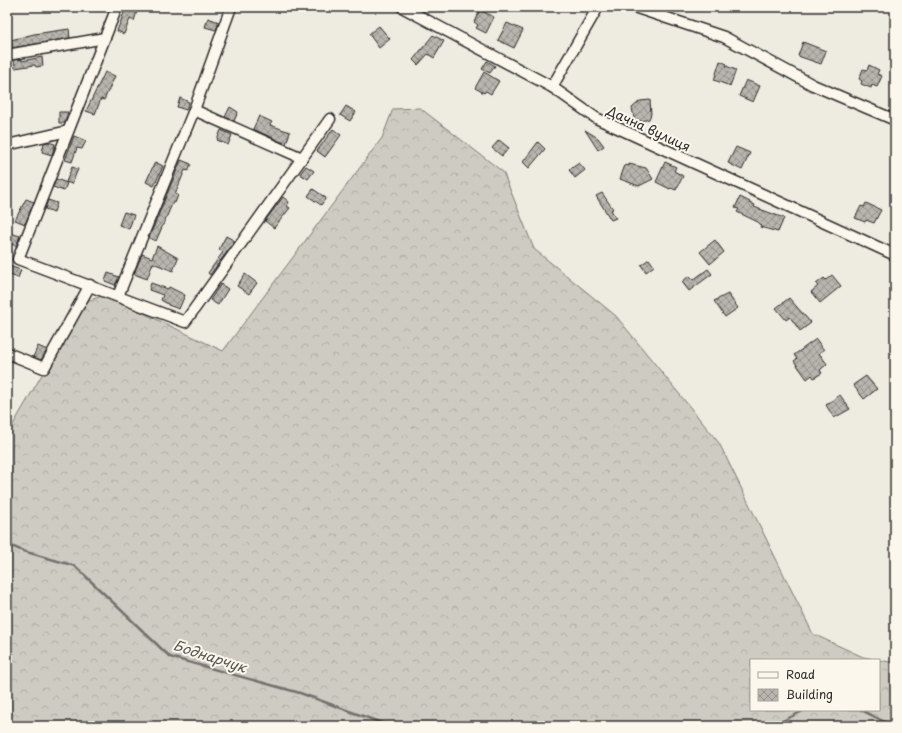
<svg xmlns="http://www.w3.org/2000/svg" width="902" height="733" font-family="'Playpen Sans',sans-serif">
<style>
.forest{fill:url(#forest-crowns);stroke:#7c7b76;fill-rule:evenodd}
.lines{fill:none;stroke-linecap:round;stroke-linejoin:round}
.stream{stroke:#74726e;stroke-width:2.5}
.building{fill:url(#building-cross-hatch);stroke:#2b2b2b}
.minor-casing{stroke:#2b2b2b;stroke-width:13}
.minor{stroke:#fbf7ec;stroke-width:10}
.labels{text-anchor:middle;dominant-baseline:central;stroke-width:4;stroke-linejoin:round;paint-order:stroke}
.street-label{font-size:13px;fill:#2b2b2b;stroke:#fbf7ec}
.water-label{font-size:14px;font-style:italic;fill:#555552;stroke:#fbf7ec}
</style>
<defs>
<pattern id="forest-crowns" width="20" height="18" patternUnits="userSpaceOnUse"><rect width="20" height="18" fill="#cecbc2"/><path d="M2 6a3 3 0 1 1 6 0M12 15a3 3 0 1 1 6 0" fill="none" stroke="#b1aea7"/></pattern>
<pattern id="building-cross-hatch" width="8" height="8" patternUnits="userSpaceOnUse"><rect width="8" height="8" fill="#b8b5ae"/><path d="M0 0l8 8M0 8l8-8" fill="none" stroke="#96938e"/></pattern>
</defs>
<rect width="100%" height="100%" fill="#eeebe0"/>
<filter id="ink" filterUnits="userSpaceOnUse"><feTurbulence type="fractalNoise" baseFrequency=".025" numOctaves="2"/><feDisplacementMap in="SourceGraphic" scale="8" xChannelSelector="R" yChannelSelector="G"/><feConvolveMatrix kernelMatrix="1 2 1 2 8 2 1 2 1" color-interpolation-filters="sRGB"/></filter>
<g filter="url(#ink)">
<path class="forest" d="M420,108L503,172L534,249L616,316L719,443L813,634L863,657L895,663V726H7V435L84,302L105,295L223,351L382,138L393,109ZM751,660H879V710H751Z"/>
<g class="lines">
<g class="stream">
<path d="M7,544L23,551L75,566L170,657L300,693L390,726"/>
<path d="M861,710L893,726"/>
<path d="M772,726L805,710"/>
</g>
</g>
<g class="building">
<path d="M126,7L137,11L134,21L130,19L124,34L117,31Z"/>
<path d="M480,10L494,17L486,33L476,28L478,25L474,22Z"/>
<path d="M208,18L219,22L216,30L205,27Z"/>
<path d="M507,23L523,30L514,48L498,40Z"/>
<path d="M379,26L390,39L379,48L369,34Z"/>
<path d="M69,29L70,38L12,48L11,40L34,34Z"/>
<path d="M433,35L444,41L434,58L428,54L418,65L413,60Z"/>
<path d="M803,42L826,51L821,64L798,56Z"/>
<path d="M42,57L43,66L36,67L35,65L15,68L14,60L22,59V61Z"/>
<path d="M487,61L495,66L490,73L482,69Z"/>
<path d="M720,61L727,64L726,66L736,70L730,86L714,80Z"/>
<path d="M869,65L879,70L877,74L882,76L877,87L872,85L871,88L861,84L862,81L859,79L863,69L867,70Z"/>
<path d="M105,72L115,76L104,100L101,99L95,114L86,111Z"/>
<path d="M484,72L499,81L491,94L486,91L484,93L475,88Z"/>
<path d="M746,80L760,86L753,102L739,96Z"/>
<path d="M180,98L189,102L186,110L177,107Z"/>
<path d="M650,100L651,114L649,119L635,123L632,108L640,101Z"/>
<path d="M346,106L356,112L350,121L340,115Z"/>
<path d="M230,107L238,112L234,121L225,117Z"/>
<path d="M59,112H68L65,123H59Z"/>
<path d="M259,116L272,122L270,125L290,132L286,144L253,129Z"/>
<path d="M333,129L341,135L325,157L317,151Z"/>
<path d="M221,130L232,135L228,145L217,140Z"/>
<path d="M585,130L598,138L604,146L598,150Z"/>
<path d="M74,136L86,141L82,149L77,148L72,162L65,160Z"/>
<path d="M499,140L509,148L502,156L492,148Z"/>
<path d="M48,142L55,144L52,155L42,152L44,143Z"/>
<path d="M538,142L545,149L529,168L523,162Z"/>
<path d="M736,147L750,153L742,170L728,163Z"/>
<path d="M181,160L191,164L188,171L185,170L175,194L178,195L175,203L173,202L156,241L149,238Z"/>
<path d="M155,162L163,166L154,186L146,182Z"/>
<path d="M665,162L676,167L674,171L683,176L676,190L671,188L670,189L656,182Z"/>
<path d="M579,163L585,170L575,178L569,170Z"/>
<path d="M629,164L646,168L653,179L639,186L620,179L625,165L629,166Z"/>
<path d="M306,166L314,171L308,179L300,174Z"/>
<path d="M72,167L78,169L72,184L66,182Z"/>
<path d="M56,179L67,183L64,191L53,187Z"/>
<path d="M313,189L326,198L321,205L308,196Z"/>
<path d="M602,193L613,209L611,210L616,218L611,220L596,196Z"/>
<path d="M283,197L289,202L287,206L290,208L274,228L265,221Z"/>
<path d="M740,197L750,202L749,203L755,205L754,207L784,218L778,232L760,227L761,225L758,222L737,212L739,209L735,208Z"/>
<path d="M26,199L34,202L25,224L15,220Z"/>
<path d="M48,200L57,203L54,212L45,209Z"/>
<path d="M866,203L881,210L874,223L866,220L865,222L855,218L861,206L864,207Z"/>
<path d="M124,212L134,215L129,229L119,225Z"/>
<path d="M10,233L20,236L16,246L7,242Z"/>
<path d="M226,236L235,241L210,275L208,273L223,252L219,249Z"/>
<path d="M715,240L724,252L710,264L700,252Z"/>
<path d="M157,246L178,258L173,271L153,263L147,279L134,274L142,254L152,258Z"/>
<path d="M649,259L654,266L646,272L641,265Z"/>
<path d="M9,266L21,270L18,278L7,274Z"/>
<path d="M708,269L712,274L689,291L682,282L689,276L693,280Z"/>
<path d="M108,273L119,277L115,285L105,281Z"/>
<path d="M245,274L257,283L249,294L237,286Z"/>
<path d="M832,275L841,286L820,303L811,292L818,286L816,284L824,278L826,280Z"/>
<path d="M151,283L168,289L169,287L185,295L179,309L168,305V304L161,300L163,295L149,290Z"/>
<path d="M221,284L228,289L218,305L210,300Z"/>
<path d="M728,294L738,308L725,317L714,301Z"/>
<path d="M789,298L811,323L800,331L790,317L786,320L776,308Z"/>
<path d="M816,339L824,350L819,353L827,364L820,370L822,373L814,378L812,375L807,379L794,361L797,359L794,355Z"/>
<path d="M38,346L47,350L41,360L33,357Z"/>
<path d="M866,376L877,389L864,399L853,385Z"/>
<path d="M840,395L850,409L834,418L826,405Z"/>
</g>
<g class="lines">
<defs>
<g id="minor">
<path d="M117,7L18,259L185,322L330,119"/>
<path d="M402,7L552,87L596,118L895,255"/>
<path d="M634,7L724,37L813,85L895,120"/>
<path d="M7,55L105,38"/>
<path d="M552,87L598,7"/>
<path d="M194,110L302,158"/>
<path d="M7,145L68,131"/>
<path d="M118,296L194,110L231,7"/>
<path d="M7,353L44,368L90,285"/>
</g>
</defs>
<use href="#minor" class="minor-casing"/>
<use href="#minor" class="minor"/>
</g>
</g>
<g class="labels">
<g class="street-label">
<text transform="translate(649 128) rotate(25)">Дачна вулиця</text>
</g>
<g class="water-label">
<text transform="translate(210 656) rotate(18)">Боднарчук</text>
</g>
</g>
<rect width="902" height="733" fill="none" stroke="#fbf7ec" stroke-width="24"/>
<rect x="12" y="12" width="878" height="709" fill="none" stroke="#2b2b2b" stroke-width="1.5" filter="url(#ink)"/>
<rect x="750" y="659" width="130" height="52" fill="#fbf7ec" stroke="#a8a59f"/>
<rect x="758" y="672" width="20" height="6" fill="#fbf7ec" stroke="#a8a59f"/>
<text x="786" y="679" font-size="12" fill="#2b2b2b">Road</text>
<rect x="758" y="689" width="20" height="12" fill="url(#building-cross-hatch)" stroke="#a8a59f"/>
<text x="786" y="699" font-size="12" fill="#2b2b2b">Building</text>
</svg>
